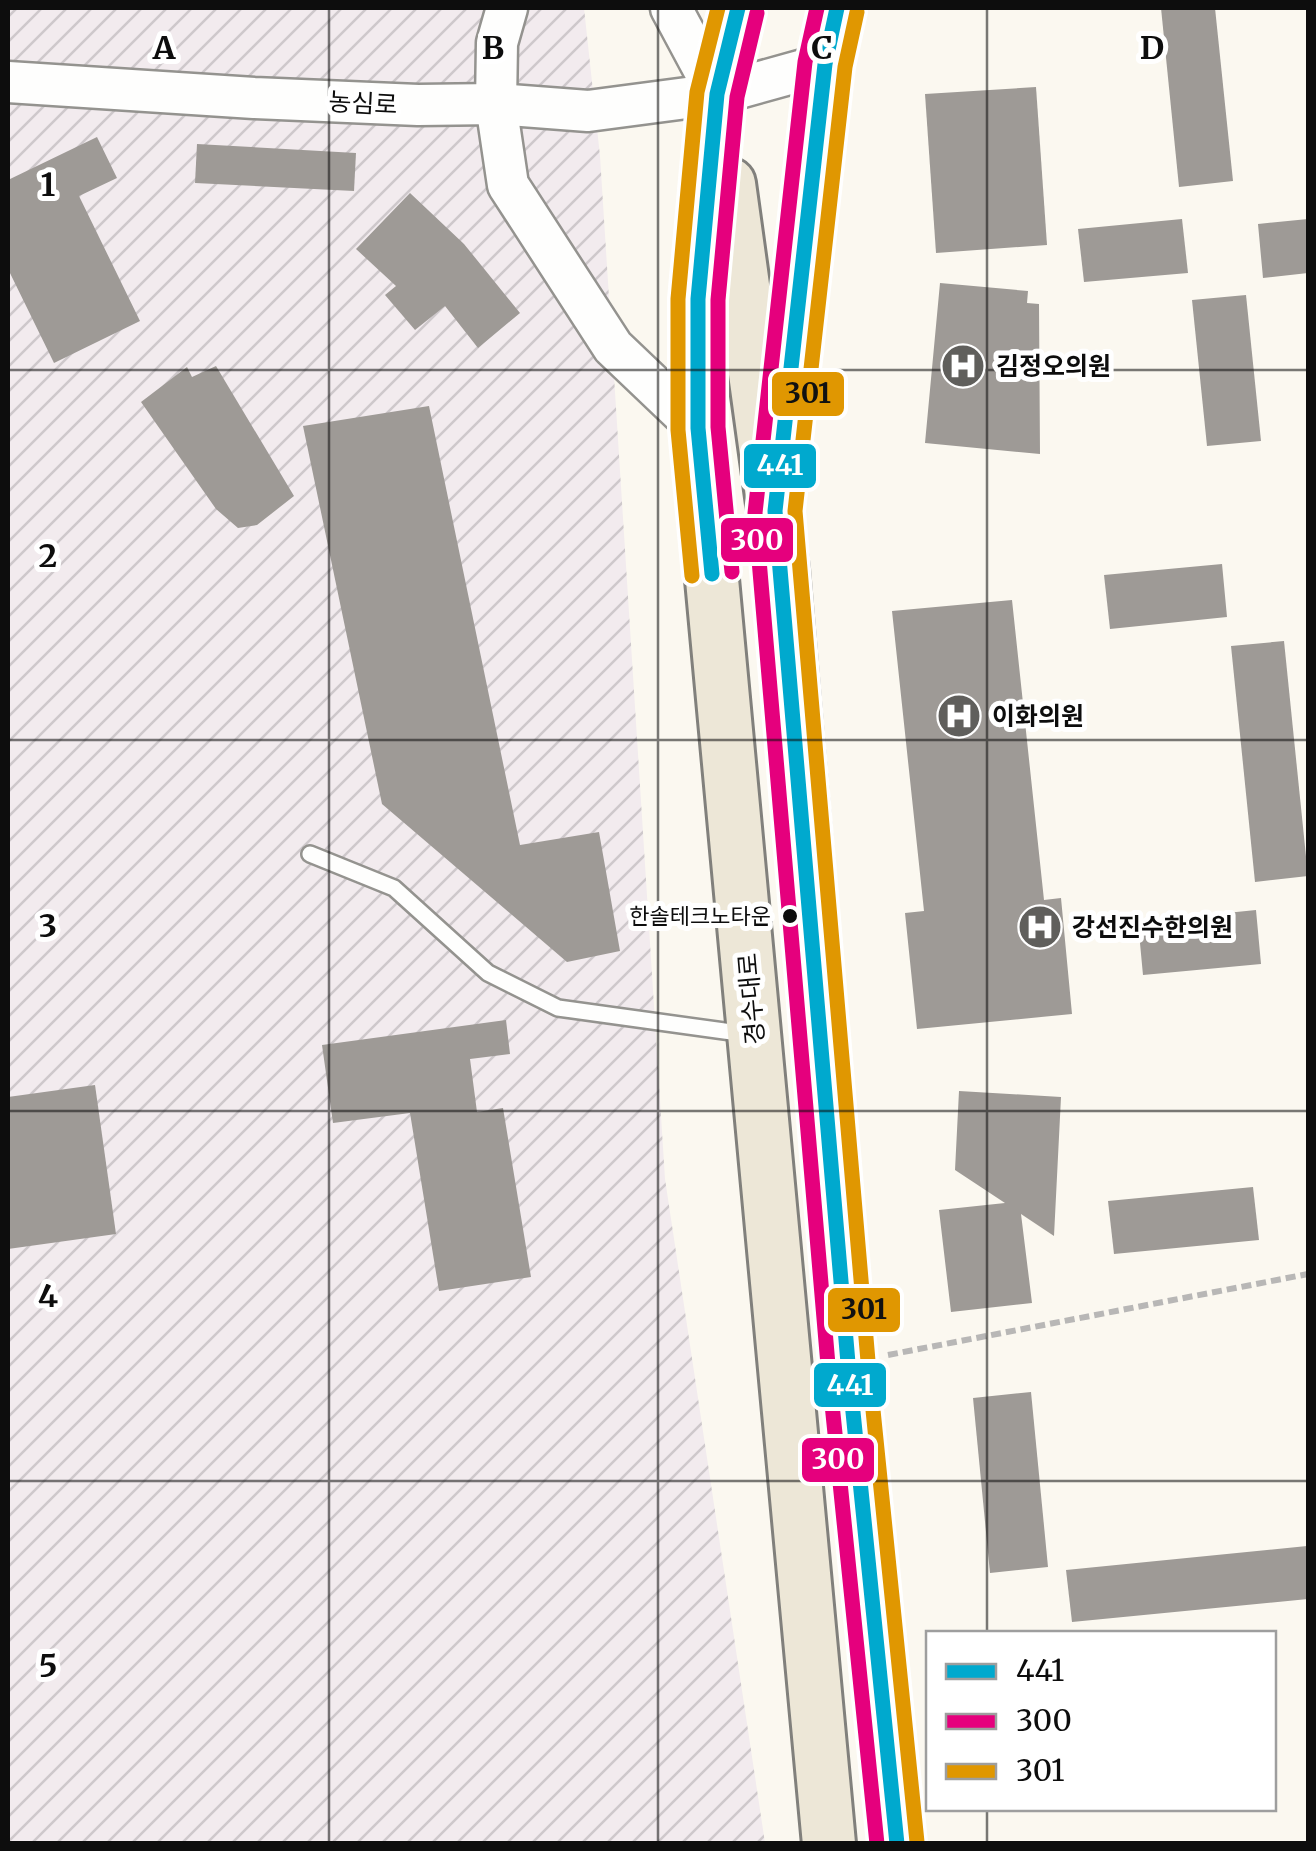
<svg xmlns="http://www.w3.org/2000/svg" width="1316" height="1851" font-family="Merriweather,'Noto Sans KR',serif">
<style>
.industrial{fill:url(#industrial-furrows)}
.building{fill:#9e9a96}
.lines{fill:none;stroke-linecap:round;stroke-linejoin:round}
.service-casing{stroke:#94938f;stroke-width:20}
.tertiary-casing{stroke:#94938f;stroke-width:45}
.primary-casing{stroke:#81807c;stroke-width:58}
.path{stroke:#b8b7b6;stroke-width:6;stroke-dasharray:10 5;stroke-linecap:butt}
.service{stroke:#fefefd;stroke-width:15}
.tertiary{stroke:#fefefd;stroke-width:40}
.primary{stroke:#ede7d7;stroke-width:52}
.bus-1-casing{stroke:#fff;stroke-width:22}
.bus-2-casing{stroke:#fff;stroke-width:22}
.bus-3-casing{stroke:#fff;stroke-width:22}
.bus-1{stroke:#00a9ce;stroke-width:15}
.bus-2{stroke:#e5007d;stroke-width:15}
.bus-3{stroke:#e09701;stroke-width:15}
.grid{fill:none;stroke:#0d0d0d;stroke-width:2.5;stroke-opacity:0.55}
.bus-dot{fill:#0d0d0d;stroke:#fff;stroke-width:4}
.labels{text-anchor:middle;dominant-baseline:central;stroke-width:10;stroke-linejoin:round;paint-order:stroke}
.bus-label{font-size:22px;fill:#0d0d0d;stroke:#fff;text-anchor:end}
.street-label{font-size:25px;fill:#0d0d0d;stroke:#fff}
.poi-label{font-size:25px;font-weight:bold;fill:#0d0d0d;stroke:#fff;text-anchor:start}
.grid-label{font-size:32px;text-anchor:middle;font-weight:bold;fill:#0d0d0d;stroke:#fff;stroke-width:10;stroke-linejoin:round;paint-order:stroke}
.line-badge{stroke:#fff;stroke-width:4}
.badge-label{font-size:28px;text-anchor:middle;font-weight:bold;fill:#fff}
.pale-badge-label{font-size:28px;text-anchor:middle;font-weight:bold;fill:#111}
</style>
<defs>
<pattern id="industrial-furrows" width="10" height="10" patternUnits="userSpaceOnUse" patternTransform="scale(2.5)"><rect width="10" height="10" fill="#f2ebee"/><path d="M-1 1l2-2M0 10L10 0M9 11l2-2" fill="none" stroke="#cec8cb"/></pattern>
</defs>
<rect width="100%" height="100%" fill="#fbf8f0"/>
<path class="industrial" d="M8,8H584L600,156L665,1179L765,1843L8,1844Z"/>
<g class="building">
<path d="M1161,8H1215L1233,181L1179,187Z"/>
<path d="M1036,87L1047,245L936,253L925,94Z"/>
<path d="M97,137L117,178L79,196L140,321L54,363L8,269V180Z"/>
<path d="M197,144L356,153L354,191L195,183Z"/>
<path d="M410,193L464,244L520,313L478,348L445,306L415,330L385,295L396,286L356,249Z"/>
<path d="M1182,219L1188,273L1084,282L1078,229Z"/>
<path d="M1308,219V273L1263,278L1258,224Z"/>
<path d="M940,283L1028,291L1027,303L1039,304L1040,454L925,443Z"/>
<path d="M1246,295L1261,441L1207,446L1192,300Z"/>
<path d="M216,366L294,496L257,525L238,528L216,509L141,402L187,367L192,377Z"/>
<path d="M429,406L520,845L599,832L620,951L567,962L382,804L303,426Z"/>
<path d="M1222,564L1227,617L1110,629L1104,575Z"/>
<path d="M1012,600L1044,900L1061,898L1072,1014L917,1029L905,913L924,911L892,611Z"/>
<path d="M1284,641L1308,876L1255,882L1231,646Z"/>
<path d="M1256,910L1261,964L1143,975L1138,922Z"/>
<path d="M506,1020L510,1054L470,1059L477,1112L503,1108L531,1277L439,1291L410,1113L333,1123L322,1045Z"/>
<path d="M95,1085L116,1234L8,1249V1097Z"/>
<path d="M959,1091L1061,1097L1054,1236L1021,1214L1032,1303L951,1312L939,1210L1005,1203L955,1170Z"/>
<path d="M1253,1187L1259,1240L1114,1254L1108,1201Z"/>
<path d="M1031,1392L1048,1567L990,1573L973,1398Z"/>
<path d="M1307,1546L1308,1599L1072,1622L1066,1570Z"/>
</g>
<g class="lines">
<defs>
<path id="service" d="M310,854L394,888L488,973L558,1008L746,1034"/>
<g id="tertiary">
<path d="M507,8L497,43L496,104L508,185L613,347L698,428"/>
<path d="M671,8L717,94"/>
<path d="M8,82L254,98L418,105L496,104L588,111L717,94L825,64"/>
</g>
<g id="primary">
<path d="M738,8L717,94L698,299V428L829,1844"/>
<path d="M729,184L782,569L848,1363L897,1844"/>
<path d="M783,440L825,64L837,8"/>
</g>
</defs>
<use href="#service" class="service-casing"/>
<use href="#tertiary" class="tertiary-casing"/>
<use href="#primary" class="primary-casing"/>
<path class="path" d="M888,1355L1308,1274"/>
<use href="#service" class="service"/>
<use href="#tertiary" class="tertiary"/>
<use href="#primary" class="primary"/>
<defs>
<g id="bus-1">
<path d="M837,8L825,64L775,511L848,1363L897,1844"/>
<path d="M712,574L698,428V299L717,94L738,8"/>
</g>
<g id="bus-2">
<path d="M817,8L805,62L755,513L828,1365L877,1844"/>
<path d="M732,572L718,427V300L737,97L757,13"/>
</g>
<g id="bus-3">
<path d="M857,12L845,67L795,511L868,1361L917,1842"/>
<path d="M692,576L678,430V299L697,92L718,8"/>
</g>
</defs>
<use href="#bus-1" class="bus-1-casing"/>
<use href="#bus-2" class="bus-2-casing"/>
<use href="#bus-3" class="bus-3-casing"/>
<use href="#bus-1" class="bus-1"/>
<use href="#bus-2" class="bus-2"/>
<use href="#bus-3" class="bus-3"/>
</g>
<path class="grid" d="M329,8V1844M658,8V1844M987,8V1634M8,370H1308M8,740H1308M8,1111H1308M8,1481H1308M987,1808V1844"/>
<defs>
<symbol id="hospital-disc" viewBox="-11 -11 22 22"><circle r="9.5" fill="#605f5c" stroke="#fff"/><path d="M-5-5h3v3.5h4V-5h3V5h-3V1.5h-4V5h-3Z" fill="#fff"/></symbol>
</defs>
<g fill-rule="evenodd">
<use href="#hospital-disc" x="938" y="341" width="50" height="50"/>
<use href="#hospital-disc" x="934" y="691" width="50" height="50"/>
<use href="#hospital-disc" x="1015" y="902" width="50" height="50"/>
</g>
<circle class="bus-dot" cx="790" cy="916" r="9"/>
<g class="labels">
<g class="bus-label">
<text x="771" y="916">한솔테크노타운</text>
</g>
<g class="street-label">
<text transform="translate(363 103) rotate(3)">농심로</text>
<text transform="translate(751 999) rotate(-95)">경수대로</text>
</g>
<g class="poi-label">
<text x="996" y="366">김정오의원</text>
<text x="992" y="716">이화의원</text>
<text x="1072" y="927">강선진수한의원</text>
</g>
</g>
<g class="grid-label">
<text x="164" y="59">A</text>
<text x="493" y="59">B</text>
<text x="822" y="59">C</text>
<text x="1152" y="59">D</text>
<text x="48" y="196">1</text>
<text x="48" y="567">2</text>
<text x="48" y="937">3</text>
<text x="48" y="1307">4</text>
<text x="48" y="1677">5</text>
</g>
<g class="line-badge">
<rect x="770" y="370" width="76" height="48" rx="10" fill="#e09701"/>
<rect x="742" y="442" width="76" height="48" rx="10" fill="#00a9ce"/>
<rect x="719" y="516" width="76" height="48" rx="10" fill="#e5007d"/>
<rect x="826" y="1286" width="76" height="48" rx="10" fill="#e09701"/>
<rect x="812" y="1361" width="76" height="48" rx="10" fill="#00a9ce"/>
<rect x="800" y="1436" width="76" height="48" rx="10" fill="#e5007d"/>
</g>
<g class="badge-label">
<text x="780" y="475">441</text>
<text x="757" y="550">300</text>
<text x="850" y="1395">441</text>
<text x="838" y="1469">300</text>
</g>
<g class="pale-badge-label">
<text x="808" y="403">301</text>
<text x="864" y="1319">301</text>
</g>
<rect width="1316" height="1851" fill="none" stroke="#0d0d0d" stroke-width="20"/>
<rect x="926" y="1631" width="350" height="180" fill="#ffffff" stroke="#9e9e9e" stroke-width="2.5"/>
<rect x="946" y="1664" width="50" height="15" fill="#00a9ce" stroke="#9e9e9e" stroke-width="2.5"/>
<text x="1016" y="1681" font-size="30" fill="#0d0d0d">441</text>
<rect x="946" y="1714" width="50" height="15" fill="#e5007d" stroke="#9e9e9e" stroke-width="2.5"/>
<text x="1016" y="1731" font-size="30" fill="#0d0d0d">300</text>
<rect x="946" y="1764" width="50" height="15" fill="#e09701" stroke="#9e9e9e" stroke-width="2.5"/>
<text x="1016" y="1781" font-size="30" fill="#0d0d0d">301</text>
</svg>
